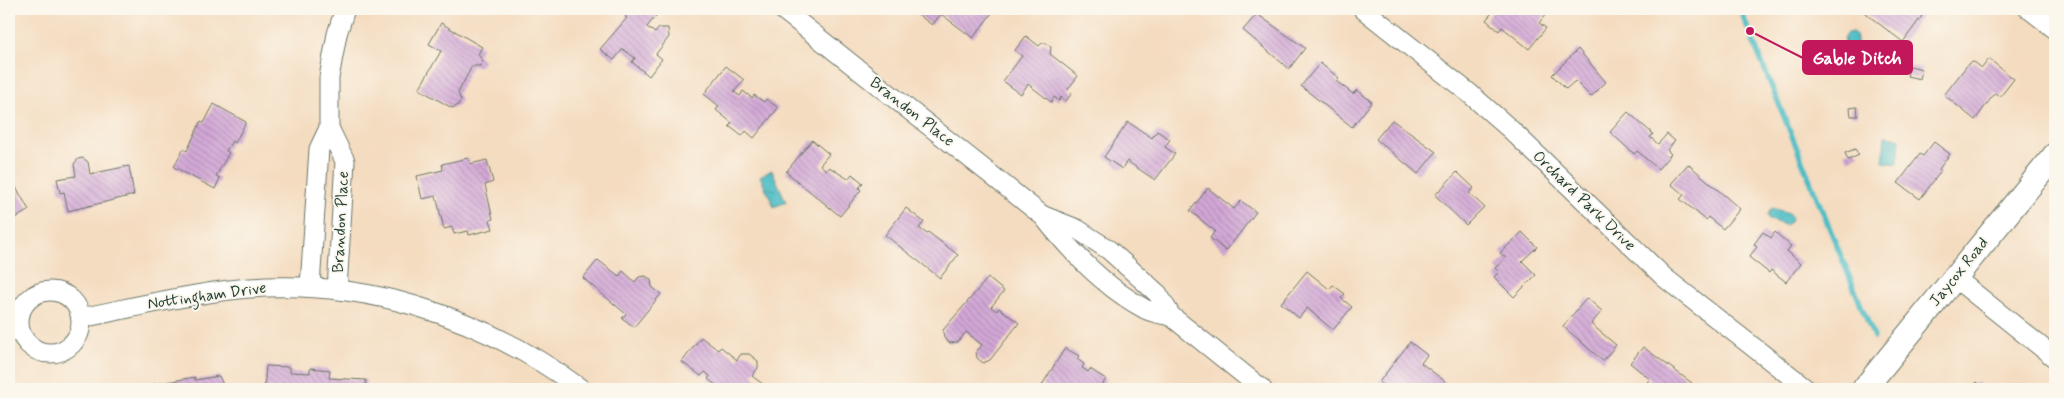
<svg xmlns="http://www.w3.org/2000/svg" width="2064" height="398" font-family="Mynerve,sans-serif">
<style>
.water{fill:url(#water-ripples);stroke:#377d7c}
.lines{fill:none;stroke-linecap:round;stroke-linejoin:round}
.stream{stroke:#4fbdc5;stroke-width:5.5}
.building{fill:url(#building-back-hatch)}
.minor-casing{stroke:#6a7565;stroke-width:21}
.tertiary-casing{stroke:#6a7565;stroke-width:26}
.minor{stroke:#fff;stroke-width:19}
.tertiary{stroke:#fff;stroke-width:24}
.labels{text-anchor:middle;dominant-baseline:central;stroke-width:4;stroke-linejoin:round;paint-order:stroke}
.street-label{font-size:16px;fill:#1f3d34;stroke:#fbf7ec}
.leader{fill:none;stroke:#c2185b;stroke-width:2}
.callout-dot{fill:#c2185b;stroke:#fbf7ec;stroke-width:2}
.callout{fill:#c2185b;stroke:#c2185b;stroke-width:2}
.callout-label{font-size:18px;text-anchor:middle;font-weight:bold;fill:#fff}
</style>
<defs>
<pattern id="water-ripples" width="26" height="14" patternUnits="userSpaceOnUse" patternTransform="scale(1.25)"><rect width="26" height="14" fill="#4fbdc5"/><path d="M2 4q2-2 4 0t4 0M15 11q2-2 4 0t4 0" fill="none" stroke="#419ba1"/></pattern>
<pattern id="building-back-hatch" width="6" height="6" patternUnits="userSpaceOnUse" patternTransform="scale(1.25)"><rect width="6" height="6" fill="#d3a8d7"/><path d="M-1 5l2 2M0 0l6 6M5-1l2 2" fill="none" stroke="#ab8aaf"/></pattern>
</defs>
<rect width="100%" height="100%" fill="#fbf7ec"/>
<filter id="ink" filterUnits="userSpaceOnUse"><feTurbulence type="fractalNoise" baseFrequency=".02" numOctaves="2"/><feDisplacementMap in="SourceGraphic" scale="10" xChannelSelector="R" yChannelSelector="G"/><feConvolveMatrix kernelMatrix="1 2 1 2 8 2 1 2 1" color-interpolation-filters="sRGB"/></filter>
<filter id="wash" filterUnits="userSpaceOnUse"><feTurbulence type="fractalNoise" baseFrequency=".0096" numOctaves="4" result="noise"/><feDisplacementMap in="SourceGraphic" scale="20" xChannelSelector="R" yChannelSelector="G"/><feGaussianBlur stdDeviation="1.12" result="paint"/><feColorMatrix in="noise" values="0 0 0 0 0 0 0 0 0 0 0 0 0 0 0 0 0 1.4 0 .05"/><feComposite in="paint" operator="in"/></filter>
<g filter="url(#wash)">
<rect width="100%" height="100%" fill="#f4dcc0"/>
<g class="water">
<path d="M1853,32L1856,35L1859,52L1856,56L1847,53L1844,37L1847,33Z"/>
<path d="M1885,136L1900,138L1898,164L1883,162Z"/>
<path d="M772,170L786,202L774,207L760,176Z"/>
<path d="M1772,208L1789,213L1791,217L1790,222L1785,225L1770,220L1767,215Z"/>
</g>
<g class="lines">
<path class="stream" d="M1740,9L1874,337"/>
</g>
<g id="blocks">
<g class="building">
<path d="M631,9H652L658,13L647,27L655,33L659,28H668L669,37L656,54L662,59L649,76L632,62L635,58L623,49L614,60L600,49L627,18L625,17Z"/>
<path d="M920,9H986L992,13L973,38L941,14L932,25L916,13Z"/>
<path d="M1185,9H1197L1193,15Z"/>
<path d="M1495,9H1524L1527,12L1530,9H1540L1546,14L1539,23L1546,28L1529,49L1502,27L1499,31L1486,20Z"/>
<path d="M1862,9H1912L1922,16L1903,42L1861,10Z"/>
<path d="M1257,14L1305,48L1289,69L1243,30Z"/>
<path d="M441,23L482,47L478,54L483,61L480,66H472L458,93L461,100L457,106L452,108L419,89L441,51L429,44Z"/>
<path d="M1026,36L1039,46L1042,43H1046L1051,47L1050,54L1078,76L1068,89L1072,93L1066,101L1061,97L1059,101L1054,97L1051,102L1028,84L1021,94L1003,81L1022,56L1015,50Z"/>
<path d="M1578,49L1606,82L1591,97L1575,81L1566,89L1552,75Z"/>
<path d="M1989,59L2014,79L2000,97L1995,93L1975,120L1944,95L1969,63L1974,62L1982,68Z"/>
<path d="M1320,63L1339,78L1336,81L1353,94L1357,90L1372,102L1352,127L1301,86Z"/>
<path d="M726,66L744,80L734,92L740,96L743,91L752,98L754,95L764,102L766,99L778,108L754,138L746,131L742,136L729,126L732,123L716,110L719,106L704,94Z"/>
<path d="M1910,66L1922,69L1920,79L1907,76Z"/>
<path d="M214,104L246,122L235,143L232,141L226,151L229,153L216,176L220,178L215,189L174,167L183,149L187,151L201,121L204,123Z"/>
<path d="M1857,107L1858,116H1851L1850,108Z"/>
<path d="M1628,112L1653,134L1650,137L1658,144L1667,134L1675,141L1667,150L1671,154L1658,169L1637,151L1634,154L1610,132Z"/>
<path d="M1392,120L1436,152L1418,174L1376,139Z"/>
<path d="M1128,122L1152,138L1157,131L1170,139L1165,147L1175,154L1155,180L1127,161L1122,169L1104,157Z"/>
<path d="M812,140L829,154L820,165L826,170L829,167L848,179L852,174L863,183L859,188L861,190L840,216L786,172Z"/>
<path d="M1934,142L1950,154L1939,169L1941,171L1920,199L1898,183L1920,154L1923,156Z"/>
<path d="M1855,149L1859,155L1848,160L1845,153Z"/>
<path d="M83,158L88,162L90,174L129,166L134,195L68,211L64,192L60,193L57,179L76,176L74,164L78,159Z"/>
<path d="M468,158L470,164L487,160L493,182L485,185L493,219L490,220L493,229L469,235L468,231L454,234L452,227L444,229L436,196L422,199L417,176L443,170L442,164Z"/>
<path d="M1688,164L1740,209L1723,229L1708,217L1706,220L1680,199L1684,195L1671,184Z"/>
<path d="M1457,172L1474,188L1469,193L1484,207L1466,225L1435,195Z"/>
<path d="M9,175L29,210L9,222Z"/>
<path d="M1208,188L1234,209L1241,201L1256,212L1226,251L1210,238L1215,231L1190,211Z"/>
<path d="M906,208L924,222L919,228L927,234L928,232L958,255L940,278L885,235Z"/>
<path d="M1522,232L1537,247L1522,261L1536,275L1514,297L1494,277L1499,272L1495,268L1506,258L1500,253Z"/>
<path d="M1763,232L1771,238L1775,232L1791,246L1787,251L1801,263L1786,282L1771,270L1769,273L1749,257L1757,247L1754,244Z"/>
<path d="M598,260L619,276L623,271L635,282L639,277L646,276L651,280L652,287L661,294L634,327L622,318L626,314L583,278Z"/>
<path d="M1307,271L1329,289L1333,285L1345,294L1341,298L1352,307L1333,330L1307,308L1299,318L1281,303Z"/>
<path d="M988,278L1004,291L991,307L997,311L999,308L1019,323L990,360L983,363L977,358L976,352L982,345L966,332L958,342L950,343L944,338L943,330Z"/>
<path d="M1587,298L1602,311L1591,324L1616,345L1603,361L1563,326Z"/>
<path d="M701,337L718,350L721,347L737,360L741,354H749L758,361V368L752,376L764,385L761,389H721L708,379L710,376L705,372L701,376L682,362Z"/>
<path d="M1410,342L1427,355L1421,363L1446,382L1440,389H1406L1401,386L1399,389H1389L1379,382Z"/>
<path d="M1643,347L1692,383L1686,389H1656L1647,382L1650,379L1630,363Z"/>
<path d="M1065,348L1079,356L1077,359L1084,364L1082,368L1088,372L1090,369L1106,379L1100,389H1049L1042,385Z"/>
<path d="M266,366L290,367V372L310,373V368L330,370L329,378L366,380V389H264Z"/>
<path d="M219,376L225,389H150L149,385L195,377V380Z"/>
<path d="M1977,382L1986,389H1970Z"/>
</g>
</g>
</g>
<g filter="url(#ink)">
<use href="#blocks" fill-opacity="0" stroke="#6a7565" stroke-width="1"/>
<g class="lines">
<defs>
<g id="minor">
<path d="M782,9L1043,216C1071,252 1104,287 1145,309C1152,313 1162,314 1171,316"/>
<path d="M1363,9L1469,93L1509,128L1665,278L1807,389"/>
<path d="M2029,9L2055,29"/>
<path d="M1044,216L1077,229L1109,250L1158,294L1171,316L1262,389"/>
<path d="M1954,277L2055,358"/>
<path d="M310,286L319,149L329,128"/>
<path d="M337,289L345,161L329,128V78L337,34L345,9"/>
<circle cx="50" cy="322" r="31"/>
<path d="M81,318C130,308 179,296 230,290C357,275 479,314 581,389"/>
</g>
<path id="tertiary" d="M1864,389L2055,155"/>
</defs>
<use href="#minor" class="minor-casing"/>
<use href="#tertiary" class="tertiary-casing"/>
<use href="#minor" class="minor"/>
<use href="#tertiary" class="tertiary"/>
</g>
</g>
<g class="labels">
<g class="street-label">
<text transform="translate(912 112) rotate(38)">Brandon Place</text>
<text transform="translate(1584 201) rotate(44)">Orchard Park Drive</text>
<text transform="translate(341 222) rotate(-87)">Brandon Place</text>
<text transform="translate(1959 272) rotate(-51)">Jaycox Road</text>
<text transform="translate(207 296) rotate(-8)">Nottingham Drive</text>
</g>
</g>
<path class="leader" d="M1750 31L1803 58"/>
<circle class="callout-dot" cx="1750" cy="31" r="5"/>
<rect class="callout" x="1803" y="41" width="109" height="33" rx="5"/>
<g class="callout-label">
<text x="1857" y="64">Gable Ditch</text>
</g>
<rect width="2064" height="398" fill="none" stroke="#fbf7ec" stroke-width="30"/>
</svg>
